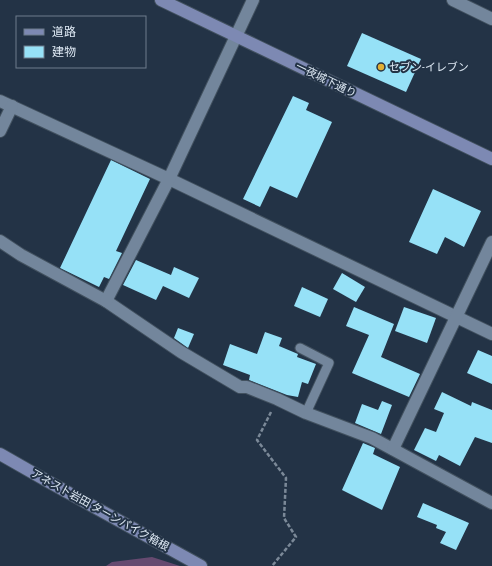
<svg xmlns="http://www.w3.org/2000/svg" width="492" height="566" font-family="'Roboto Condensed','Noto Sans JP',sans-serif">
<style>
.green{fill:#664a70}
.building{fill:#96e1f7}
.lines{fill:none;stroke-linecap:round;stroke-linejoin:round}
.lane-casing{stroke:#42515f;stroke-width:11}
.street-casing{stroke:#42515f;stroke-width:14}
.secondary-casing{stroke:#42515f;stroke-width:14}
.path{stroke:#7b8998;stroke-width:2.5;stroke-dasharray:4 2;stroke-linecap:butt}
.lane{stroke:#73869c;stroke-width:9}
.street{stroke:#73869c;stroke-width:12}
.secondary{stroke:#7d89b3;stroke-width:12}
.poi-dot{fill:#e1af34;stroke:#233346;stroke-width:1.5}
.labels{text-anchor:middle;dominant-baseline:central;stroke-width:4;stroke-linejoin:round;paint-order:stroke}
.poi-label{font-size:11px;fill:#dee9f4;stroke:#233346;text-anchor:start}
.street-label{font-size:11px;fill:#dee9f4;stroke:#233346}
</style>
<rect width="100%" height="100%" fill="#233346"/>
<path class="green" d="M152,557L180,566H106L112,562Z"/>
<g class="building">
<path d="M362,33L421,59L406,92L347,66Z"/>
<path d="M293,96L309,103L306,110L332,122L297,198L270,186L260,207L243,199Z"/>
<path d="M111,160L150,179L116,251L122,253L109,279L104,277L99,287L60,268Z"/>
<path d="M433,189L481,211L464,247L445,237L437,254L409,242Z"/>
<path d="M136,260L171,275L174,267L199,278L189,298L163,286L156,300L123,285Z"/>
<path d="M342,273L365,287L356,302L333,289Z"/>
<path d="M302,287L328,299L320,317L294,306Z"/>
<path d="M354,307L394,324L381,357L420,374L409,397L352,373L369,335L346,326Z"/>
<path d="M404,307L436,318L427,343L395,331Z"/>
<path d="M178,328L194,334L188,348L174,338Z"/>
<path d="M265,332L282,338L279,346L298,354L297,357L316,364L308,384L302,382L298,397L287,395L249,380L250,375L223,365L230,344L257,354Z"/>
<path d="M478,350L492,356V384L467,373Z"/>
<path d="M442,392L471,406L472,402L492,410V443L475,437L460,466L439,455L436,461L414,450L425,428L436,432L444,413L434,409Z"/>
<path d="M382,401L392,405L381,434L355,423L362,404L378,410Z"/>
<path d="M363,443L375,448L373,454L400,467L382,510L342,490Z"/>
<path d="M423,503L469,523L456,550L440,543L446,532L436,528L437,525L417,517Z"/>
</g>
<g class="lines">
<defs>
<path id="lane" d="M300,348L329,363L306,413"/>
<g id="street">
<path d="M453,0L492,19"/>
<path d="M0,101L169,179L492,334"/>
<path d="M0,131L12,106"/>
<path d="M0,241L21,255L106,301L181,352L240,387H247L277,399L306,413L372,438L492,503"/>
<path d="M106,301L169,179L253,0"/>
<path d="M393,449L492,242"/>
</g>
<g id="secondary">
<path d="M161,0L492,159"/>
<path d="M0,454L49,482L201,566"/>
</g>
</defs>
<use href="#lane" class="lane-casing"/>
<use href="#street" class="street-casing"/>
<use href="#secondary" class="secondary-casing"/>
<path class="path" d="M271,412L257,440L286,478L284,518L296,537L272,566"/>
<use href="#lane" class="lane"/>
<use href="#street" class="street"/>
<use href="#secondary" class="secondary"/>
</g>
<circle class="poi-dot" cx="381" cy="67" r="4"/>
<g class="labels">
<g class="poi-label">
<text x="389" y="67">セブン-イレブン</text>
</g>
<g class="street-label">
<text transform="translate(326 80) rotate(26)">一夜城下通り</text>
<text transform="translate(100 510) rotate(29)">アネスト岩田 ターンパイク箱根</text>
</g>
</g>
<rect x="16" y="16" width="130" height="52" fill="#233346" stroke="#6e7c8c"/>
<rect x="24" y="29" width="20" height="6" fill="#7d89b3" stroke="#6e7c8c"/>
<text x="52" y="36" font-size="12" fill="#dee9f4">道路</text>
<rect x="24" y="46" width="20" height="12" fill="#96e1f7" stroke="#6e7c8c"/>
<text x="52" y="56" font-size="12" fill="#dee9f4">建物</text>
</svg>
